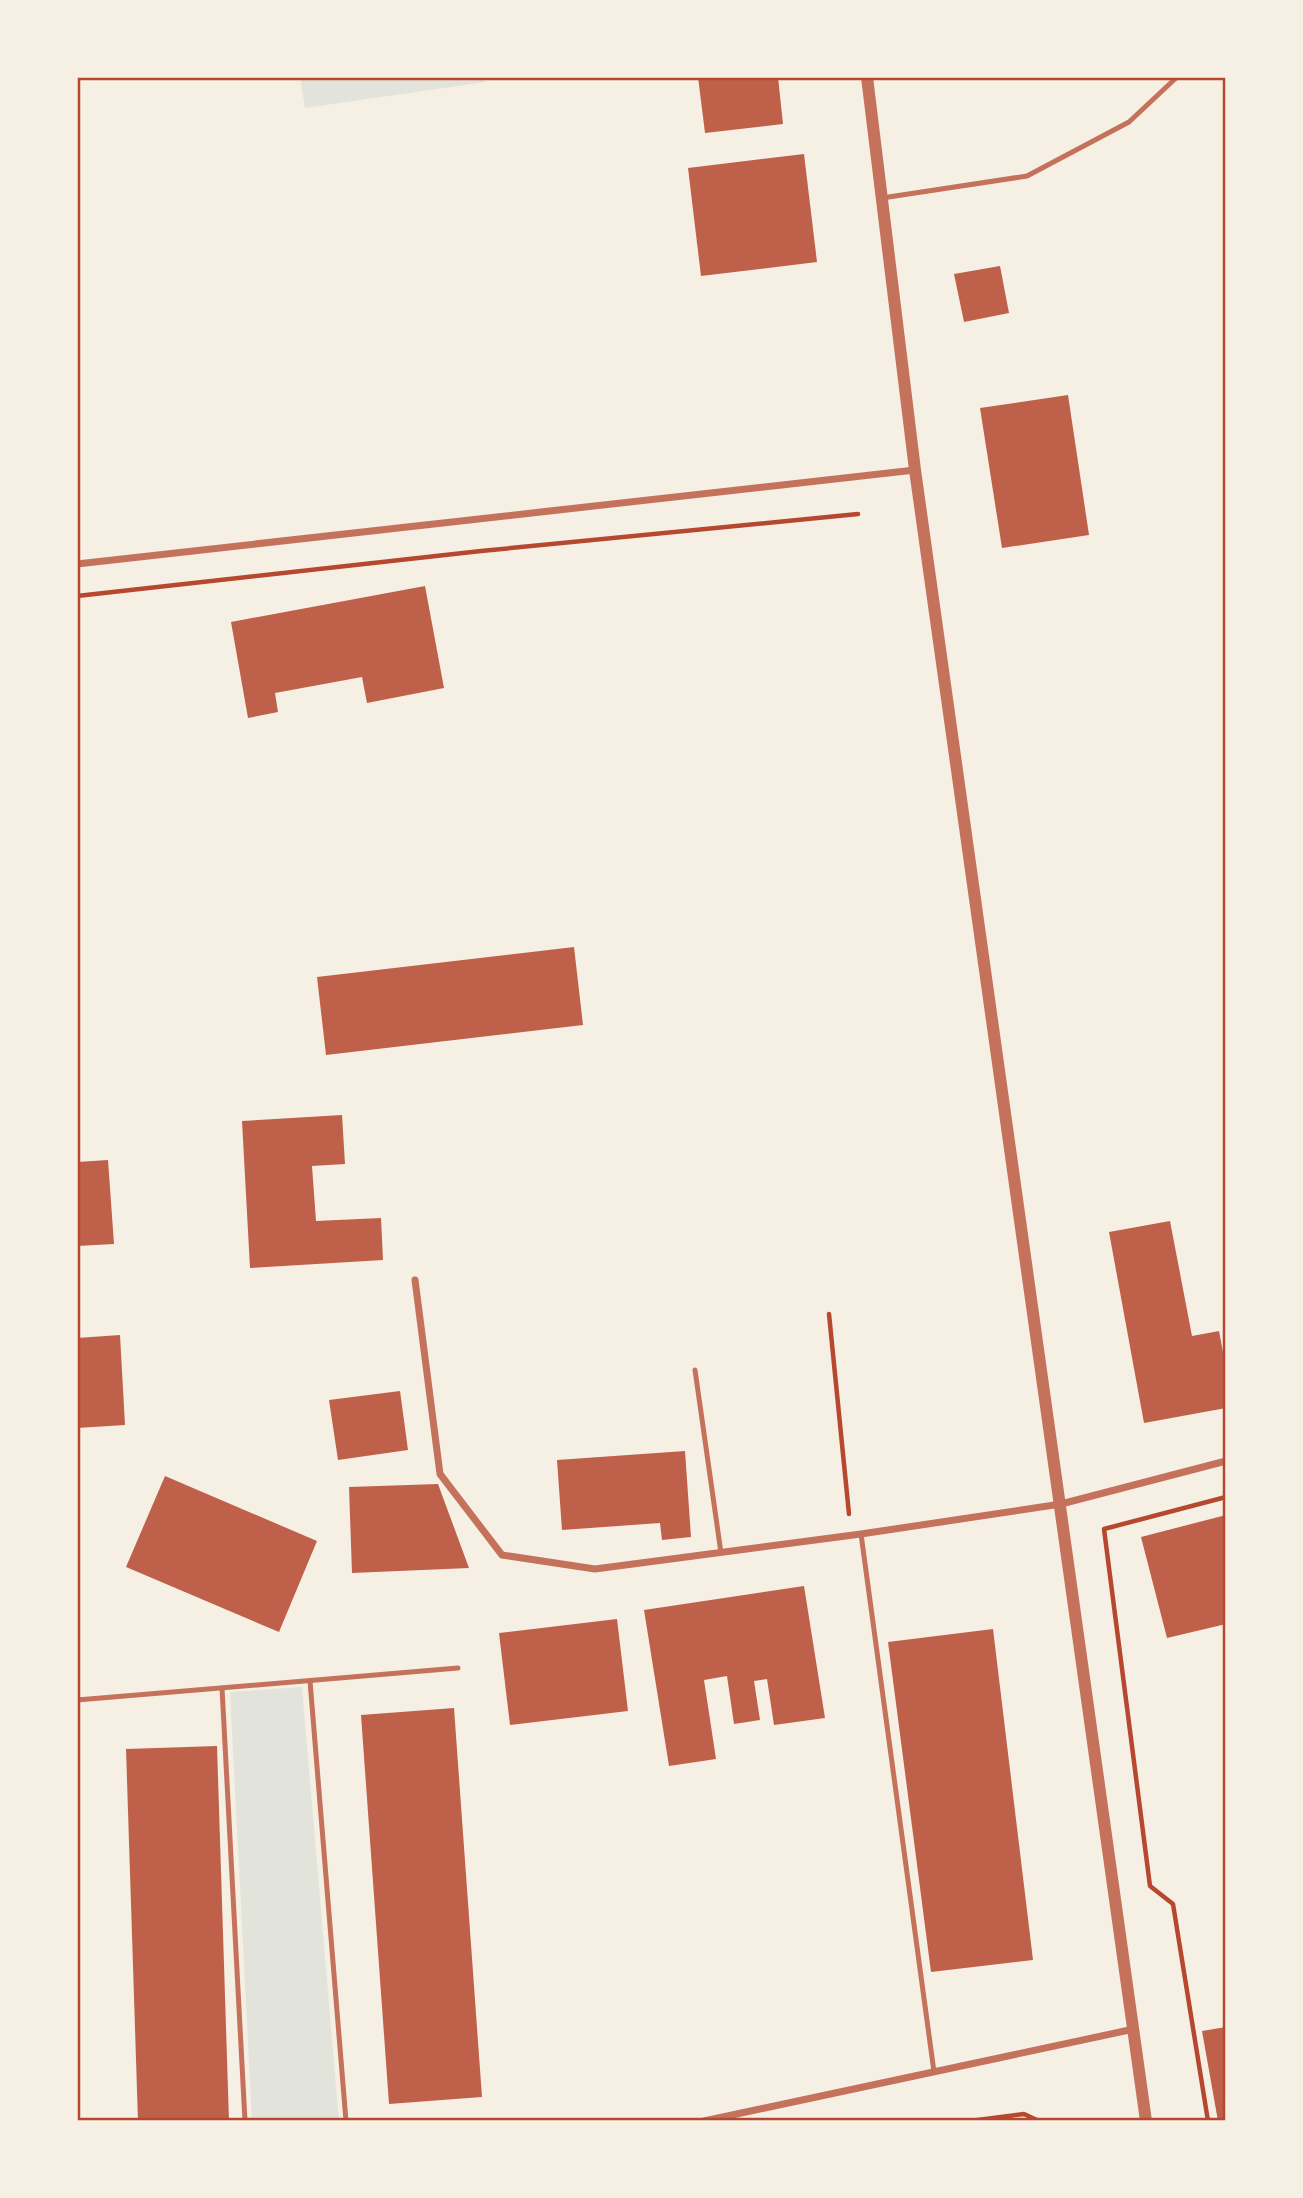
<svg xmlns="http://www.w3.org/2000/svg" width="1303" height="2198" font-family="Ubuntu,sans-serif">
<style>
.green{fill:#e2e4dc}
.building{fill:#bf614a}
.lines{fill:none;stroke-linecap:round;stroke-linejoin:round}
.path{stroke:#b5482f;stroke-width:4.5}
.service{stroke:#c5725c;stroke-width:5}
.minor{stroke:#c5725c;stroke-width:7}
.tertiary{stroke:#c5725c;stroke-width:12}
.neatline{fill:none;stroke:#b5482f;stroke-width:2.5}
</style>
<rect width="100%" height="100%" fill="#f6efe4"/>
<g class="green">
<path d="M300,77H484L485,82L305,108Z"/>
<path d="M302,1687L339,2121H252L230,1692Z"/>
</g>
<g class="building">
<path d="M698,77H778L783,124L705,133Z"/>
<path d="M804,154L817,262L701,276L688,168Z"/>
<path d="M1000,266L1009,313L964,322L954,274Z"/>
<path d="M1068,395L1089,535L1002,548L980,408Z"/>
<path d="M425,586L444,688L367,703L362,677L275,693L278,712L248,718L231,622Z"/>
<path d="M574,947L583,1025L326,1055L317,977Z"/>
<path d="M342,1115L345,1164L312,1166L316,1221L381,1218L383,1260L250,1268L242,1121Z"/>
<path d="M108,1160L114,1244L77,1246V1162Z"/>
<path d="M1170,1221L1192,1336L1219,1331L1226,1368V1408L1144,1423L1109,1232Z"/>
<path d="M120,1335L125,1425L77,1428V1338Z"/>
<path d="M400,1391L408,1450L338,1460L329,1400Z"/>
<path d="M685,1451L691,1537L662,1540L660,1523L562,1530L557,1460Z"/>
<path d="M165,1476L317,1541L279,1632L126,1567Z"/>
<path d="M438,1484L469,1568L352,1573L349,1487Z"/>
<path d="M1226,1515V1624L1167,1638L1141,1537Z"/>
<path d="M804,1586L825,1718L774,1725L767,1679L754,1681L760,1720L734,1724L727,1676L704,1680L716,1759L669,1766L644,1610Z"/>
<path d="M617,1619L628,1711L510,1725L499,1633Z"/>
<path d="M993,1629L1033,1960L931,1972L888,1642Z"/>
<path d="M454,1708L482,2097L389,2104L361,1715Z"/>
<path d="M217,1746L229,2121H138L126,1749Z"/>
<path d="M1226,2027V2121H1218L1202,2031Z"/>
</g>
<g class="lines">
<g class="path">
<path d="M77,596L481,551L858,514"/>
<path d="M829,1314L849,1514"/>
<path d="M970,2121L1024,2114L1039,2121"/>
<path d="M1208,2121L1173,1904L1150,1886L1104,1529L1226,1497"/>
</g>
<g class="service">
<path d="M882,198L1027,176L1129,122L1177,77"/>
<path d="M695,1370L721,1553"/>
<path d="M861,1534L934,2072"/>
<path d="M310,1681L346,2121"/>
<path d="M222,1688L245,2121"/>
<path d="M77,1700L458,1668"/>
</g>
<g class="minor">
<path d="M77,564L915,470"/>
<path d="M415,1280L440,1474L502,1555L595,1569L861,1534L1061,1504L1226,1461"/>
<path d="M704,2121L1134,2029"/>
</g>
<path class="tertiary" d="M867,77L915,470L1146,2121"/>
</g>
<rect width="1303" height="2198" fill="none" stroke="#f6efe4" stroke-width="158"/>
<rect x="79" y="79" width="1145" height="2040" class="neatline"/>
</svg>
